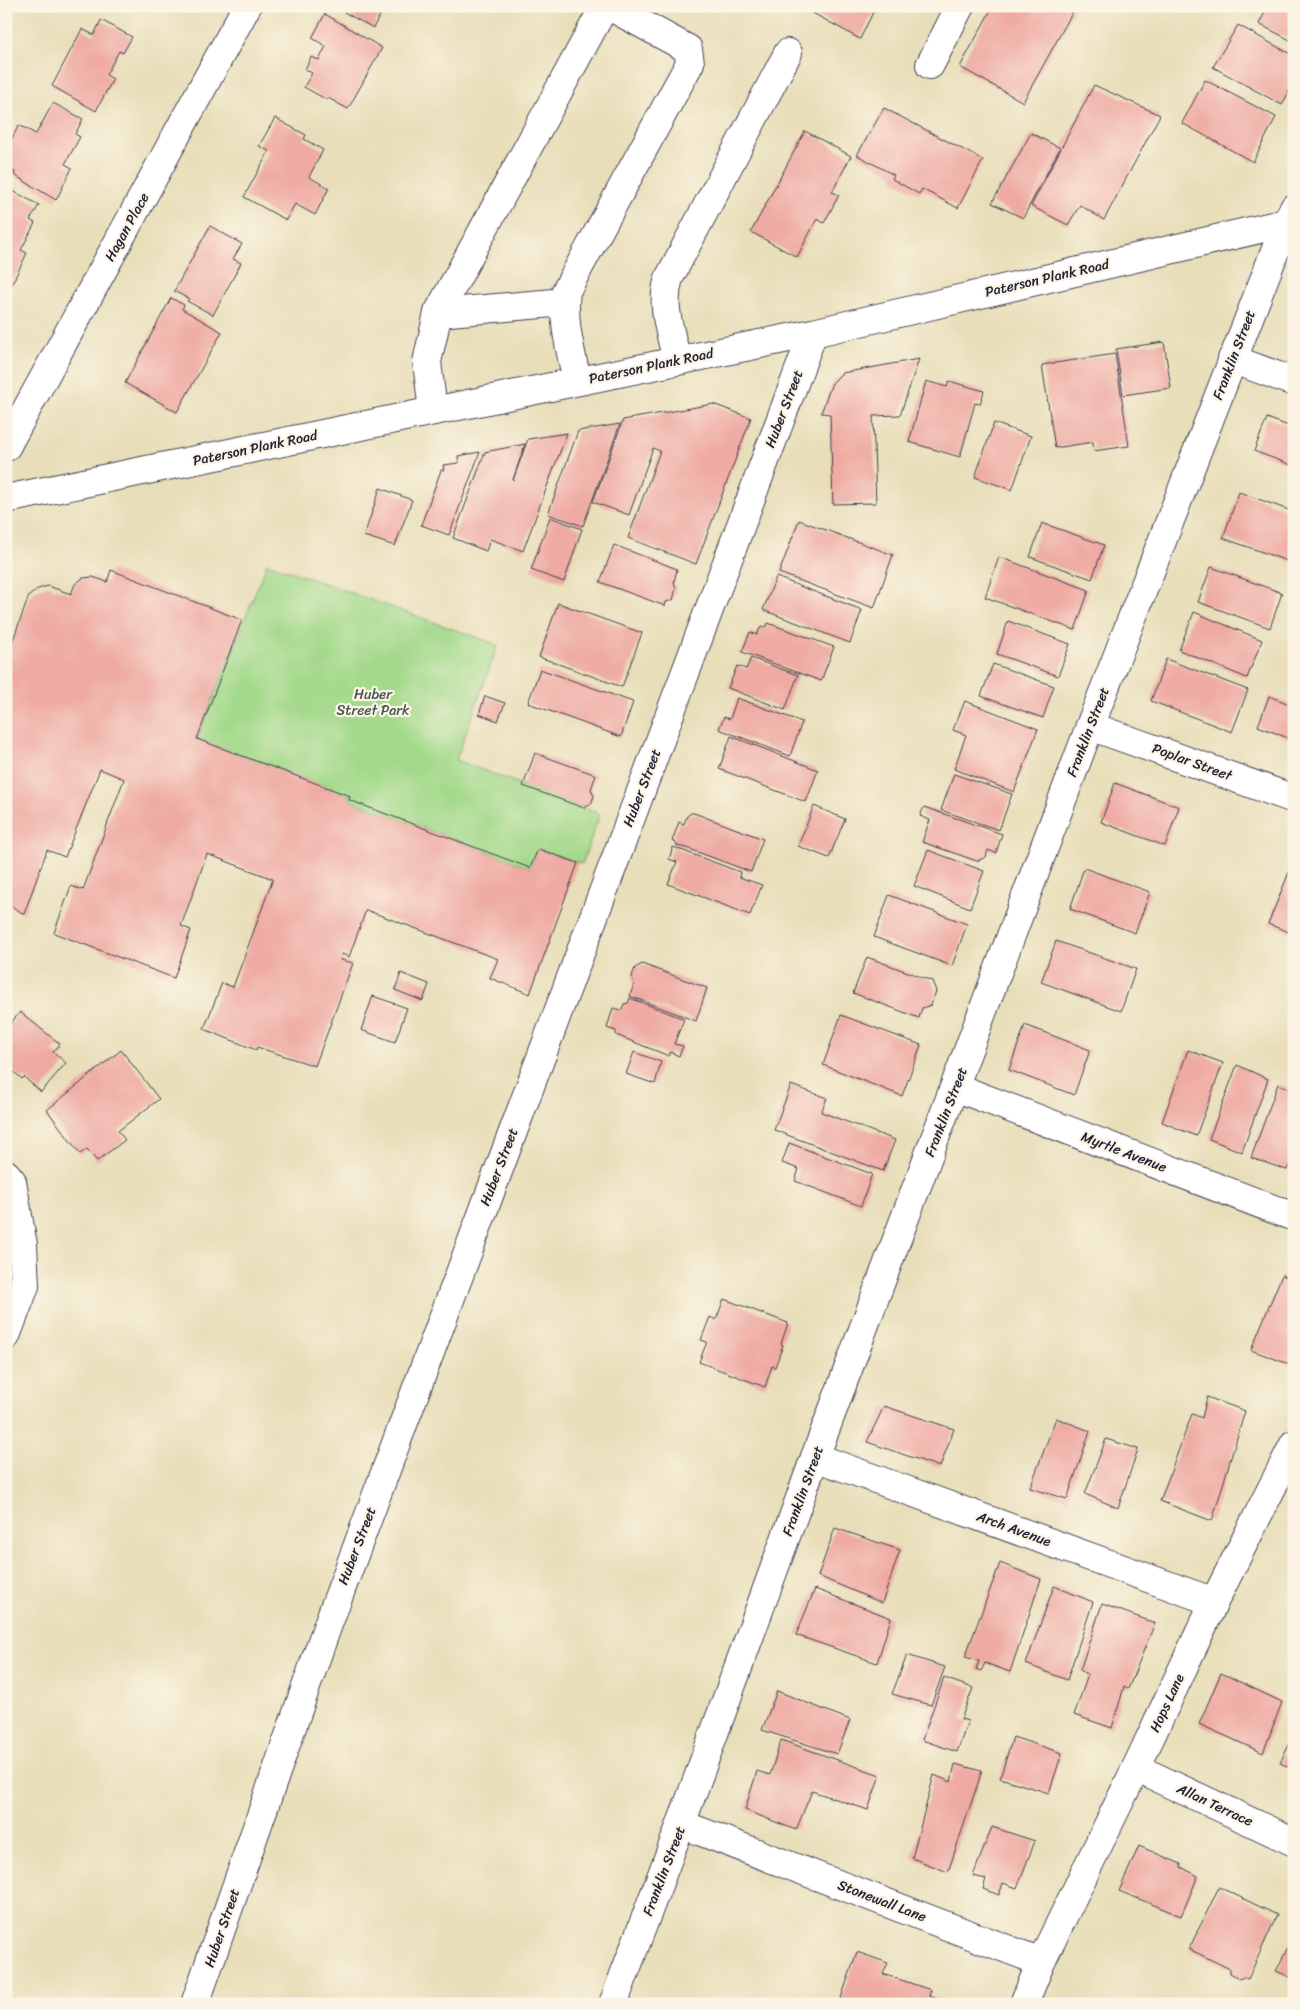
<svg xmlns="http://www.w3.org/2000/svg" width="1300" height="2010" font-family="Sriracha,sans-serif">
<style>
.green{fill:#a3d98a;stroke:#627e62}
.building{fill:#eeaaa3}
.lines{fill:none;stroke-linecap:round;stroke-linejoin:round}
.minor-casing{stroke:#403e4e;stroke-width:30}
.minor{stroke:#fff;stroke-width:28}
.labels{text-anchor:middle;dominant-baseline:central;stroke-width:4.5;stroke-linejoin:round;paint-order:stroke}
.street-label{font-size:14px;fill:#22223b;stroke:#fcf5e5}
.park-label{font-size:14px;fill:#495953;stroke:#fcf5e5}
</style>
<rect width="100%" height="100%" fill="#fcf5e5"/>
<filter id="ink" filterUnits="userSpaceOnUse"><feTurbulence type="fractalNoise" baseFrequency=".02" numOctaves="2"/><feDisplacementMap in="SourceGraphic" scale="10" xChannelSelector="R" yChannelSelector="G"/><feConvolveMatrix kernelMatrix="1 2 1 2 8 2 1 2 1" color-interpolation-filters="sRGB"/></filter>
<filter id="wash" filterUnits="userSpaceOnUse"><feTurbulence type="fractalNoise" baseFrequency=".0096" numOctaves="4" result="noise"/><feDisplacementMap in="SourceGraphic" scale="20" xChannelSelector="R" yChannelSelector="G"/><feGaussianBlur stdDeviation="1.12" result="paint"/><feColorMatrix in="noise" values="0 0 0 0 0 0 0 0 0 0 0 0 0 0 0 0 0 1.4 0 .05"/><feComposite in="paint" operator="in"/></filter>
<g filter="url(#wash)">
<rect width="100%" height="100%" fill="#e8deb9"/>
<path class="green" d="M267,563L498,645L456,760L600,814L582,864L538,849L530,868L349,800L350,796L197,739Z"/>
<g id="blocks">
<g class="building">
<path d="M333,6H385L373,28Z"/>
<path d="M800,6H876L860,39Z"/>
<path d="M993,6H1076L1023,102L960,67Z"/>
<path d="M1268,6H1294V42L1259,24Z"/>
<path d="M325,14L382,48L348,109L328,98L327,100L304,87L312,73L305,69L311,57L319,60L326,46L312,38Z"/>
<path d="M101,20L132,37L123,53L119,51L106,75L113,79L96,111L52,86L82,29L94,35Z"/>
<path d="M1238,25L1294,56V82L1282,105L1213,67Z"/>
<path d="M1205,80L1276,117L1253,162L1182,123Z"/>
<path d="M1094,85L1160,115L1104,220L1080,205L1068,225L1031,206Z"/>
<path d="M53,103L83,119L75,134L80,137L65,164L72,168L56,200L14,175L15,172L6,168V150L19,125L36,134Z"/>
<path d="M884,108L983,160L958,208L922,189L919,194L892,179L894,175L857,155Z"/>
<path d="M275,118L306,135L304,139L323,150L309,177L329,188L315,215L295,204L286,220L244,197L269,151L259,146Z"/>
<path d="M805,131L851,156L832,192L839,195L824,223L817,219L797,257L751,232Z"/>
<path d="M1031,133L1060,148L1023,218L992,203Z"/>
<path d="M9,189L39,205L30,220L35,223L21,250L27,253L11,286L6,283V193Z"/>
<path d="M210,226L242,244L233,259L241,263L213,315L187,301L189,299L174,291Z"/>
<path d="M171,298L184,305L182,309L222,332L177,412L125,383Z"/>
<path d="M1164,342L1171,388L1123,395L1116,349Z"/>
<path d="M1115,354L1129,446L1094,451L1093,442L1055,448L1042,365Z"/>
<path d="M919,359L900,415L873,416L876,503L833,504L830,414L821,413L832,383L842,373Z"/>
<path d="M926,381L947,387L949,381L984,391L980,404L975,403L960,457L909,442Z"/>
<path d="M713,404L751,418L696,564L628,538L660,451L653,448L629,515L593,502L623,420Z"/>
<path d="M1267,418L1294,428V466L1254,451Z"/>
<path d="M994,423L1031,436L1012,490L975,477Z"/>
<path d="M620,424L583,526L548,514L578,431Z"/>
<path d="M567,433L523,551L490,539L486,551L453,538L485,452L525,444L513,480L528,439Z"/>
<path d="M480,452L449,535L421,525L441,470H444L443,465L459,463L458,456Z"/>
<path d="M380,488L412,500L395,546L364,536Z"/>
<path d="M1239,492L1294,512V551L1290,562L1223,538Z"/>
<path d="M550,517L582,529L564,582L531,570Z"/>
<path d="M799,520L893,555L874,608L779,573Z"/>
<path d="M1042,523L1104,545L1092,579L1030,557Z"/>
<path d="M614,545L677,569L674,582L676,588L673,600L666,602L665,606L600,582Z"/>
<path d="M999,557L1089,590L1075,630L985,597Z"/>
<path d="M1211,567L1282,593L1270,628L1198,602Z"/>
<path d="M111,570L242,620L197,739L350,796L349,800L530,868L538,849L578,863L530,994L490,978L498,959L366,910L349,957L342,954L341,960L353,963L315,1066L257,1047L256,1050L204,1029L222,983L233,987L273,879L207,854L181,926L191,930L174,978L54,933L71,886L83,890L124,779L100,769L65,857L47,850L24,914L6,903V659L29,596L38,589L48,586L71,594L75,584L83,578L93,577L107,582Z"/>
<path d="M776,577L862,610L850,643L763,610Z"/>
<path d="M558,603L642,633L622,687L539,657Z"/>
<path d="M1194,612L1262,640L1247,678L1179,650Z"/>
<path d="M1008,621L1070,644L1058,676L997,654Z"/>
<path d="M768,623L834,647L821,681L742,652L750,632L757,635L760,628L767,626Z"/>
<path d="M751,658L798,675L785,710L728,688L737,666L746,669Z"/>
<path d="M1166,659L1248,690L1232,732L1151,701Z"/>
<path d="M993,664L1054,686L1043,718L981,696Z"/>
<path d="M540,669L633,702L621,737L528,703Z"/>
<path d="M485,696L505,703L498,721L479,714Z"/>
<path d="M1269,696L1294,706L1293,740L1258,726Z"/>
<path d="M737,698L802,722L790,756L719,729L724,717L730,719Z"/>
<path d="M965,701L1038,729L1014,792L954,769L966,735L953,730Z"/>
<path d="M731,736L818,770L806,802L719,769Z"/>
<path d="M535,753L596,775L591,789L594,796L591,804L585,806L584,808L523,786Z"/>
<path d="M954,774L1012,794L999,830L941,810Z"/>
<path d="M1115,783L1179,807L1165,846L1101,822Z"/>
<path d="M814,806L845,819L829,858L798,846Z"/>
<path d="M924,807L1002,834L996,853L988,850L986,857L977,861L922,842L930,820L920,816Z"/>
<path d="M691,813H694L763,839L751,872L687,848L677,846L676,843L672,841L679,822L684,824L687,816Z"/>
<path d="M673,847L740,872L739,877L762,885L750,915L668,884L677,862L669,859Z"/>
<path d="M928,850L984,871L970,908L914,886Z"/>
<path d="M1294,860V934L1268,924Z"/>
<path d="M1084,868L1150,892L1135,933L1070,909Z"/>
<path d="M889,895L967,924L952,966L874,937Z"/>
<path d="M1056,941L1136,969L1121,1011L1041,982Z"/>
<path d="M867,957L932,981L936,991L931,1005L922,1008L919,1018L853,993Z"/>
<path d="M642,964L707,988L696,1021L630,996L634,984L632,976L635,968Z"/>
<path d="M401,973L429,984L423,1001L395,990Z"/>
<path d="M373,996L407,1008L395,1042L361,1030Z"/>
<path d="M630,998L684,1019L674,1044L683,1046L679,1056L670,1052L669,1056L616,1035V1031L607,1028L613,1008L622,1010L624,1004L628,1003Z"/>
<path d="M20,1012L60,1044L53,1052L66,1063L41,1092L24,1077L22,1079L11,1069L6,1074V1029Z"/>
<path d="M841,1015L921,1045L902,1096L823,1065Z"/>
<path d="M1025,1025L1090,1050L1074,1095L1009,1070Z"/>
<path d="M121,1050L159,1099L118,1131L125,1140L97,1161L87,1149L80,1154L47,1110Z"/>
<path d="M1188,1050L1223,1063L1196,1136L1162,1122Z"/>
<path d="M634,1052L661,1062L655,1084L626,1074Z"/>
<path d="M1237,1065L1268,1079L1242,1152L1209,1139Z"/>
<path d="M1278,1084L1294,1090V1153L1287,1170L1251,1158Z"/>
<path d="M791,1085L827,1098L821,1112L895,1140L883,1171L774,1130Z"/>
<path d="M789,1143L872,1174L861,1206L795,1181L799,1169L782,1163Z"/>
<path d="M1282,1275L1294,1280V1366L1251,1350Z"/>
<path d="M724,1299L788,1323L781,1344L783,1345L775,1367L772,1366L765,1387L699,1362L707,1342L701,1340L710,1317L716,1320Z"/>
<path d="M1207,1397L1245,1411L1212,1521L1160,1501L1192,1414L1202,1418Z"/>
<path d="M884,1406L954,1429L940,1467L867,1442Z"/>
<path d="M1056,1418L1090,1431L1067,1499L1030,1488Z"/>
<path d="M1106,1439L1138,1449L1118,1508L1085,1494Z"/>
<path d="M835,1528L900,1550L882,1603L818,1576Z"/>
<path d="M1000,1563L1041,1579L1010,1672L985,1663L981,1671L976,1669L979,1661L965,1657Z"/>
<path d="M1054,1586L1093,1602L1067,1680L1026,1664Z"/>
<path d="M815,1589L891,1618L877,1663L796,1635Z"/>
<path d="M1102,1604L1155,1623L1128,1689L1124,1687L1112,1728L1074,1715L1088,1675L1080,1670Z"/>
<path d="M907,1655L945,1667L931,1705L892,1694Z"/>
<path d="M1221,1673L1282,1702L1263,1753L1199,1724Z"/>
<path d="M944,1678L973,1688L961,1719L968,1721L957,1752L922,1740Z"/>
<path d="M777,1691L850,1720L837,1754L762,1730Z"/>
<path d="M1294,1735V1770L1280,1763Z"/>
<path d="M1013,1737L1062,1753L1049,1793L1000,1778Z"/>
<path d="M781,1740L880,1775L868,1810L812,1791L796,1830L745,1810L757,1771L770,1775Z"/>
<path d="M955,1764L982,1771L948,1872L912,1858L934,1775L951,1782Z"/>
<path d="M992,1827L1035,1841L1017,1888L1003,1883L999,1895L983,1889L986,1879L973,1876Z"/>
<path d="M1139,1846L1181,1864V1867L1198,1876L1181,1916L1119,1891Z"/>
<path d="M1219,1887L1277,1915L1248,1979L1243,1977L1240,1979L1230,1973V1969L1189,1949Z"/>
<path d="M1294,1935V1979L1276,1971Z"/>
<path d="M857,1952L888,1963L883,1974L931,1990L929,1996L950,2004H839Z"/>
</g>
</g>
</g>
<g filter="url(#ink)">
<use href="#blocks" fill-opacity="0" stroke="#403e4e" stroke-width="1"/>
<g class="lines">
<defs>
<g id="minor">
<path d="M930,65L960,6"/>
<path d="M565,302L438,313L603,9L611,7L688,49L690,63L566,291C562,321 571,352 577,381"/>
<path d="M1232,359L1294,382"/>
<path d="M677,361C671,333 660,306 669,278L788,53"/>
<path d="M433,411L427,362L438,313"/>
<path d="M6,447L247,6"/>
<path d="M6,499L813,333L1294,221"/>
<path d="M1090,726L1294,799"/>
<path d="M955,1087L1294,1217"/>
<path d="M6,1174L12,1181L23,1245L25,1286L6,1336"/>
<path d="M815,1457L1214,1602"/>
<path d="M1136,1768L1294,1842"/>
<path d="M681,1824L1041,1962"/>
<path d="M195,2004L327,1627L813,333"/>
<path d="M613,2004L681,1824L815,1457L1090,726L1286,223L1294,208"/>
<path d="M1026,2004L1025,2001L1041,1962L1136,1768L1214,1602L1294,1444"/>
</g>
</defs>
<use href="#minor" class="minor-casing"/>
<use href="#minor" class="minor"/>
</g>
</g>
<g class="labels">
<g class="street-label">
<text transform="translate(127 227) rotate(-61)">Hagan Place</text>
<text transform="translate(1047 278) rotate(-13)">Paterson Plank Road</text>
<text transform="translate(1234 355) rotate(-69)">Franklin Street</text>
<text transform="translate(651 366) rotate(-12)">Paterson Plank Road</text>
<text transform="translate(784 409) rotate(-69)">Huber Street</text>
<text transform="translate(255 448) rotate(-12)">Paterson Plank Road</text>
<text transform="translate(1088 732) rotate(-69)">Franklin Street</text>
<text transform="translate(1192 762) rotate(20)">Poplar Street</text>
<text transform="translate(642 788) rotate(-69)">Huber Street</text>
<text transform="translate(946 1112) rotate(-69)">Franklin Street</text>
<text transform="translate(1124 1152) rotate(21)">Myrtle Avenue</text>
<text transform="translate(499 1167) rotate(-69)">Huber Street</text>
<text transform="translate(803 1491) rotate(-70)">Franklin Street</text>
<text transform="translate(1014 1529) rotate(20)">Arch Avenue</text>
<text transform="translate(357 1546) rotate(-69)">Huber Street</text>
<text transform="translate(1167 1703) rotate(-65)">Hops Lane</text>
<text transform="translate(1215 1805) rotate(25)">Allan Terrace</text>
<text transform="translate(664 1871) rotate(-69)">Franklin Street</text>
<text transform="translate(882 1901) rotate(21)">Stonewall Lane</text>
<text transform="translate(222 1928) rotate(-71)">Huber Street</text>
</g>
<g class="park-label">
<text x="373" y="694">Huber<tspan x="373" dy="16">Street Park</tspan></text>
</g>
</g>
<rect width="1300" height="2010" fill="none" stroke="#fcf5e5" stroke-width="25"/>
</svg>
